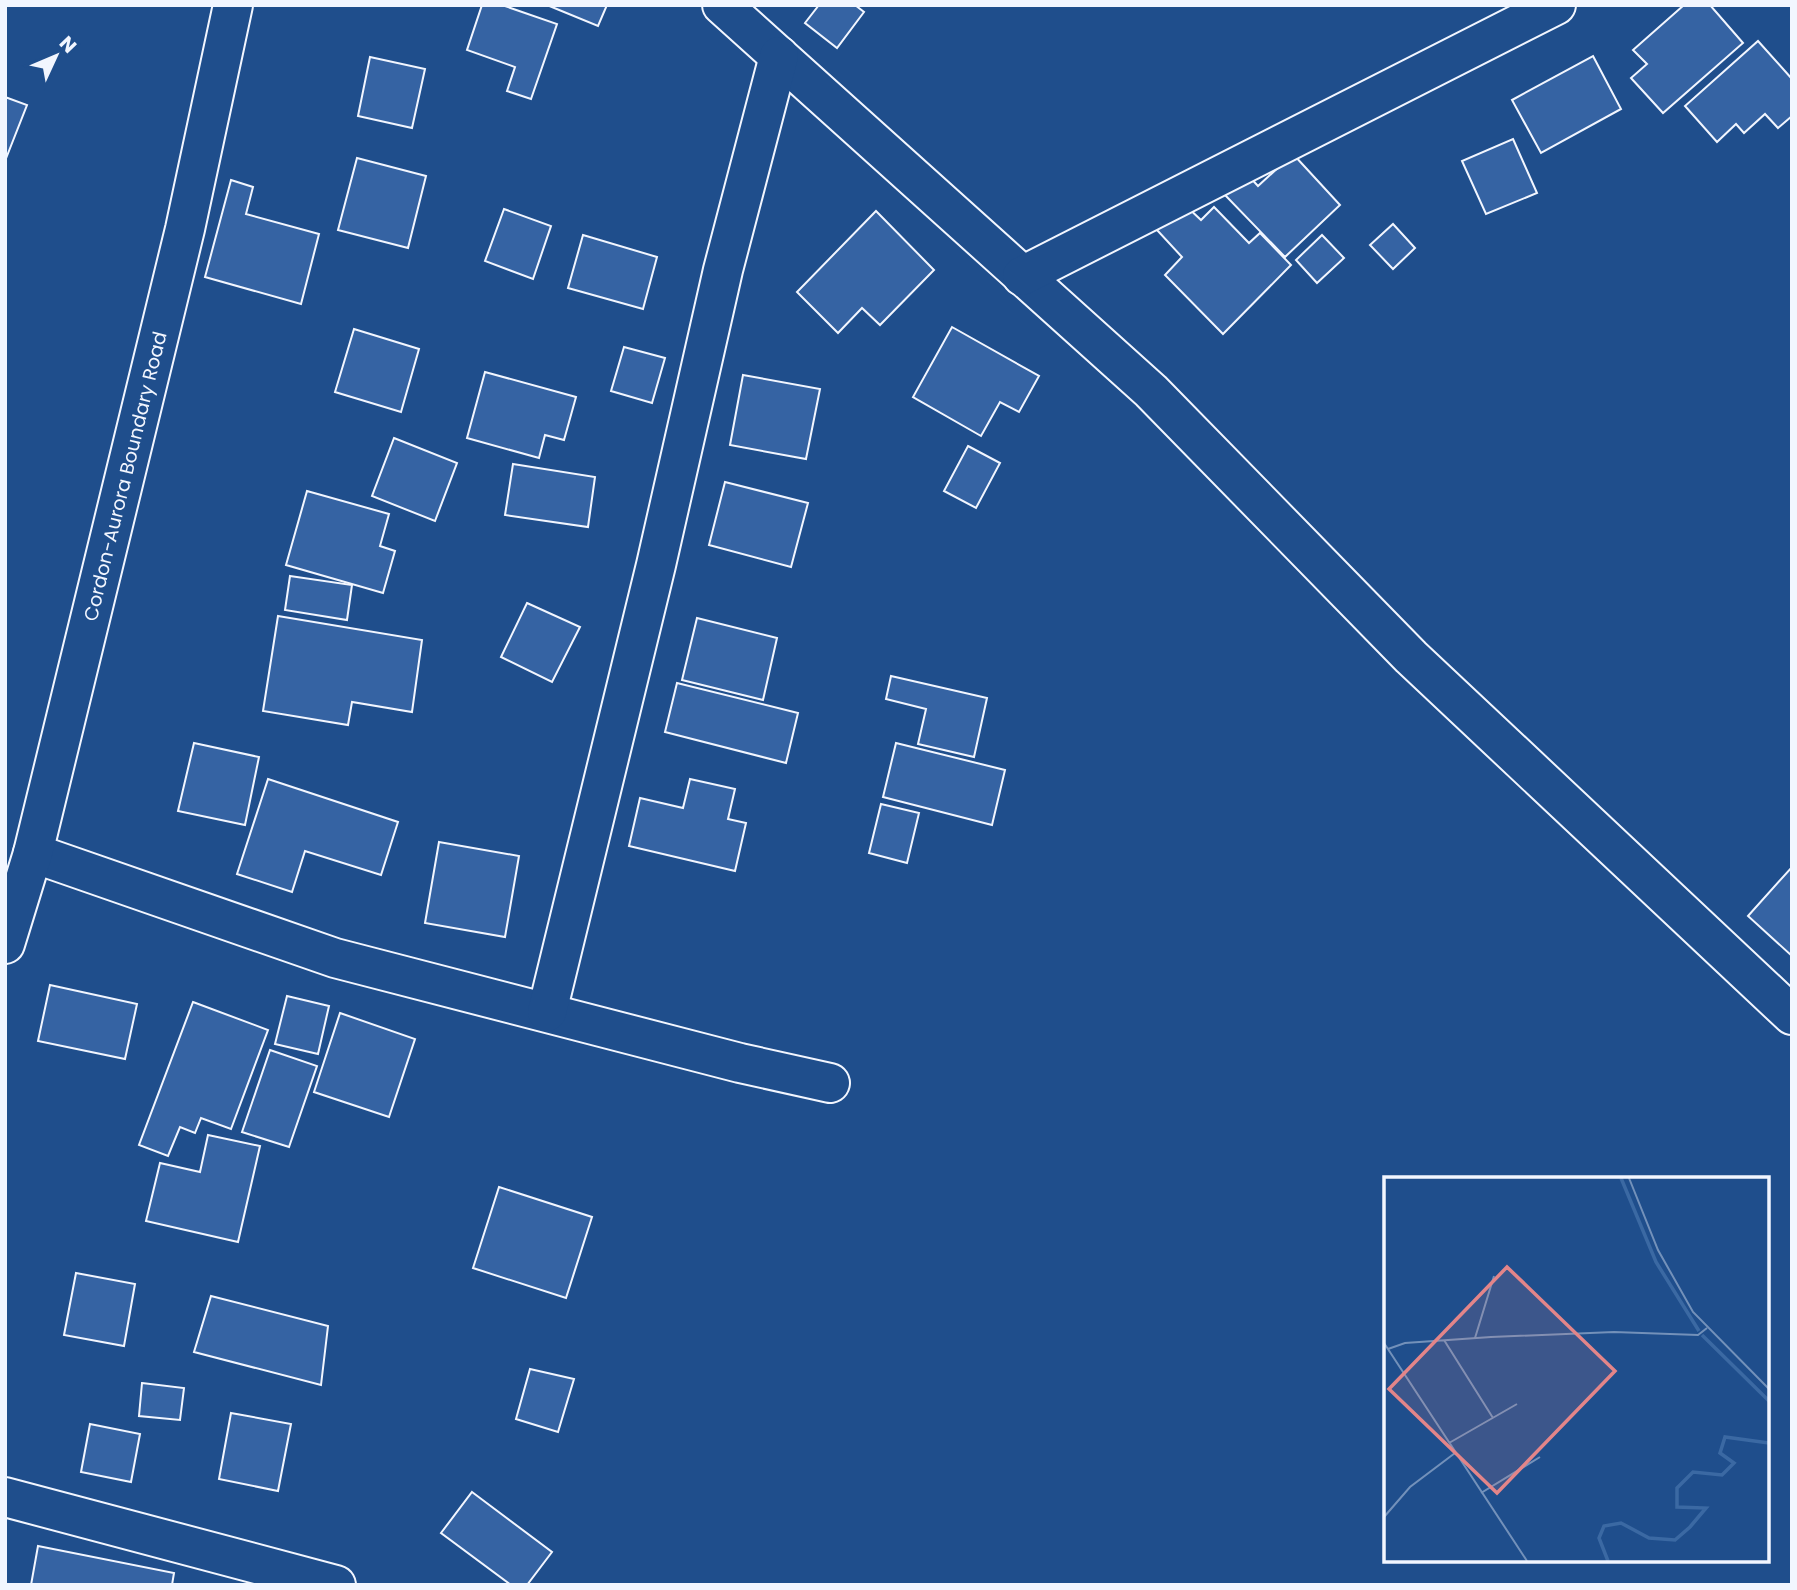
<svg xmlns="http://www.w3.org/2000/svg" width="1797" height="1590" font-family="Poppins,sans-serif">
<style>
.building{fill:#3563a3;stroke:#f2f6ff;stroke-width:2}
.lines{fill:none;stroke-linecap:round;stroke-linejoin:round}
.minor-casing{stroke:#f2f6ff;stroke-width:42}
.primary-casing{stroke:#f2f6ff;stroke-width:42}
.minor{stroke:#1f4e8c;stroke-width:38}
.primary{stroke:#1f4e8c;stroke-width:38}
.labels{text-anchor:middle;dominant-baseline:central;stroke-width:5;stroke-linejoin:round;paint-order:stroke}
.street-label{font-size:19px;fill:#f2f6ff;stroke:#1f4e8c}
.inset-river{fill:none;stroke:#3b69a3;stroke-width:3.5}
.inset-road{fill:none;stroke:#7391ba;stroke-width:2}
.view{fill:#e38589;fill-opacity:0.15;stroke:#e38589;stroke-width:3.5}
.inset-edge{fill:none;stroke:#f2f6ff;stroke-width:3.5}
</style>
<rect width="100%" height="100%" fill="#1f4e8c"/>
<g class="building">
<path d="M482,5H502L557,24L531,99L507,91L515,67L467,50Z"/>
<path d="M547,5H607L598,26Z"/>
<path d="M819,5H855L864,12L837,48L805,23Z"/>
<path d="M1684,5H1710L1743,43L1663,113L1631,78L1647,64L1633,50Z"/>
<path d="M1758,41L1792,79V116L1778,128L1765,114L1744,133L1736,124L1717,142L1685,106Z"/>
<path d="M1593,56L1621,109L1541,153L1512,100Z"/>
<path d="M370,57L425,69L412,128L358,116Z"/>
<path d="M5,97L27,105L5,161Z"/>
<path d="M1513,139L1537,193L1486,214L1462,161Z"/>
<path d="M1293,154L1340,205L1285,257L1225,195L1247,174L1258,186Z"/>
<path d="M357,158L426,176L408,248L338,230Z"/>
<path d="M231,180L253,187L246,214L319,234L301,304L205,277Z"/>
<path d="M1184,204L1201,220L1214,207L1249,243L1260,233L1291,265L1223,334L1165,275L1182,257L1157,230Z"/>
<path d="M504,209L551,226L533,279L485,261Z"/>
<path d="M876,211L934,270L880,325L862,308L838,333L797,292Z"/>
<path d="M1393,224L1415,248L1393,269L1370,245Z"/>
<path d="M583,235L657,257L643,309L568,288Z"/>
<path d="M1322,235L1344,258L1317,283L1296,260Z"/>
<path d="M952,327L1039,376L1019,412L1000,402L981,436L913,397Z"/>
<path d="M354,329L419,349L401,412L335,392Z"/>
<path d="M624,347L665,358L652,403L611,391Z"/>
<path d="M485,372L576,397L564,440L545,435L539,458L467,438Z"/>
<path d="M743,375L820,389L806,459L730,445Z"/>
<path d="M394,438L457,463L435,521L372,496Z"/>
<path d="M968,446L1000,463L976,508L944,491Z"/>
<path d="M513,464L595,477L588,527L505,515Z"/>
<path d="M725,482L808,503L791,567L709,545Z"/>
<path d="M307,491L389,514L380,546L395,551L383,593L286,565Z"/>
<path d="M290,576L352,585L347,620L285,610Z"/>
<path d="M527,603L580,627L552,682L501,657Z"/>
<path d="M278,616L422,640L412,712L352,702L348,725L263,711Z"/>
<path d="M697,618L777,638L763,700L682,680Z"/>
<path d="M891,676L987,698L974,757L918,744L926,709L886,699Z"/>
<path d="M677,683L798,713L786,763L665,732Z"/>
<path d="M194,743L259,757L245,825L178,811Z"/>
<path d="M896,743L1005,770L992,825L883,797Z"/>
<path d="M268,779L398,822L381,875L305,851L292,892L237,874Z"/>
<path d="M690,779L735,789L728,819L746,823L735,871L629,846L640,798L683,808Z"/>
<path d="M881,804L919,813L907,863L869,853Z"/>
<path d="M439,842L519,856L505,937L425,923Z"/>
<path d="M1792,867V956L1748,916Z"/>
<path d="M50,985L137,1004L125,1059L38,1041Z"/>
<path d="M287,996L329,1006L318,1054L275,1044Z"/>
<path d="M193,1002L268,1030L231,1129L201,1118L195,1133L180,1127L168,1156L139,1145Z"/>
<path d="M340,1013L415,1039L389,1117L314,1092Z"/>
<path d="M270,1050L317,1066L289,1147L242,1132Z"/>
<path d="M208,1135L260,1146L238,1242L146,1221L160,1163L200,1172Z"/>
<path d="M499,1187L592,1217L566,1298L473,1268Z"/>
<path d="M76,1273L135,1284L124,1346L64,1335Z"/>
<path d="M211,1296L328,1326L321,1385L194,1352Z"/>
<path d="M530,1369L574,1379L558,1432L516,1419Z"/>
<path d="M142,1383L184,1388L180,1420L139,1416Z"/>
<path d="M231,1413L291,1424L278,1491L219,1479Z"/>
<path d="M90,1424L140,1434L131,1482L81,1472Z"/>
<path d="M472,1492L552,1552L527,1585H511L441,1533Z"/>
<path d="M38,1546L174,1573L172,1585H31Z"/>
</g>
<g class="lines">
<defs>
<g id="minor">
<path d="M722,5L1151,391L1411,657L1792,1015"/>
<path d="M1022,276L1556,5"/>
<path d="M33,853L335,958L740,1063L830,1083"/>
<path d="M547,1012L656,565L723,270L779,56"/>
<path d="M5,1497L336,1585"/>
</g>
<g id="primary">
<path id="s1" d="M5,944L33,853L185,229L233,5"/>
</g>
</defs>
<use href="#minor" class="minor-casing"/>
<use href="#primary" class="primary-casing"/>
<use href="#minor" class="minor"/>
<use href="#primary" class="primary"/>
</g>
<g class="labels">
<g class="street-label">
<text stroke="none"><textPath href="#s1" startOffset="483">Cordon-Aurora Boundary Road</textPath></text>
</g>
</g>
<g transform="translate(1384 1177)">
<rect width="385" height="385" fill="#1f4e8c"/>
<path class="inset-river" d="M237,1L272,85L315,154M318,158L385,224M224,384L215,361L220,349L237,346L265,361L291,363L306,350L322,331L293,330V311L309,295L338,298L350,286L336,276L341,260L385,266"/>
<path class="inset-road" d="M245,1L274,73L309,135L385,212M91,161L110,99M60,163L109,241M0,166L143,384M4,172L21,166L107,160L230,155L314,158L323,151M65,266L133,227M97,316L156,280M0,340L26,310L71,276"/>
<path class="view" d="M123,90L231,194L113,316L5,212Z"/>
<rect width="385" height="385" class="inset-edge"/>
</g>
<rect width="1797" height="1590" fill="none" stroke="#f2f6ff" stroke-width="14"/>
<g transform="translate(56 56) rotate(46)" stroke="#1f4e8c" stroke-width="5" paint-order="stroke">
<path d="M0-5L12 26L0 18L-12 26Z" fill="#f2f6ff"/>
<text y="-10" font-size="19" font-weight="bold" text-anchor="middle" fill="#f2f6ff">N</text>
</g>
</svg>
